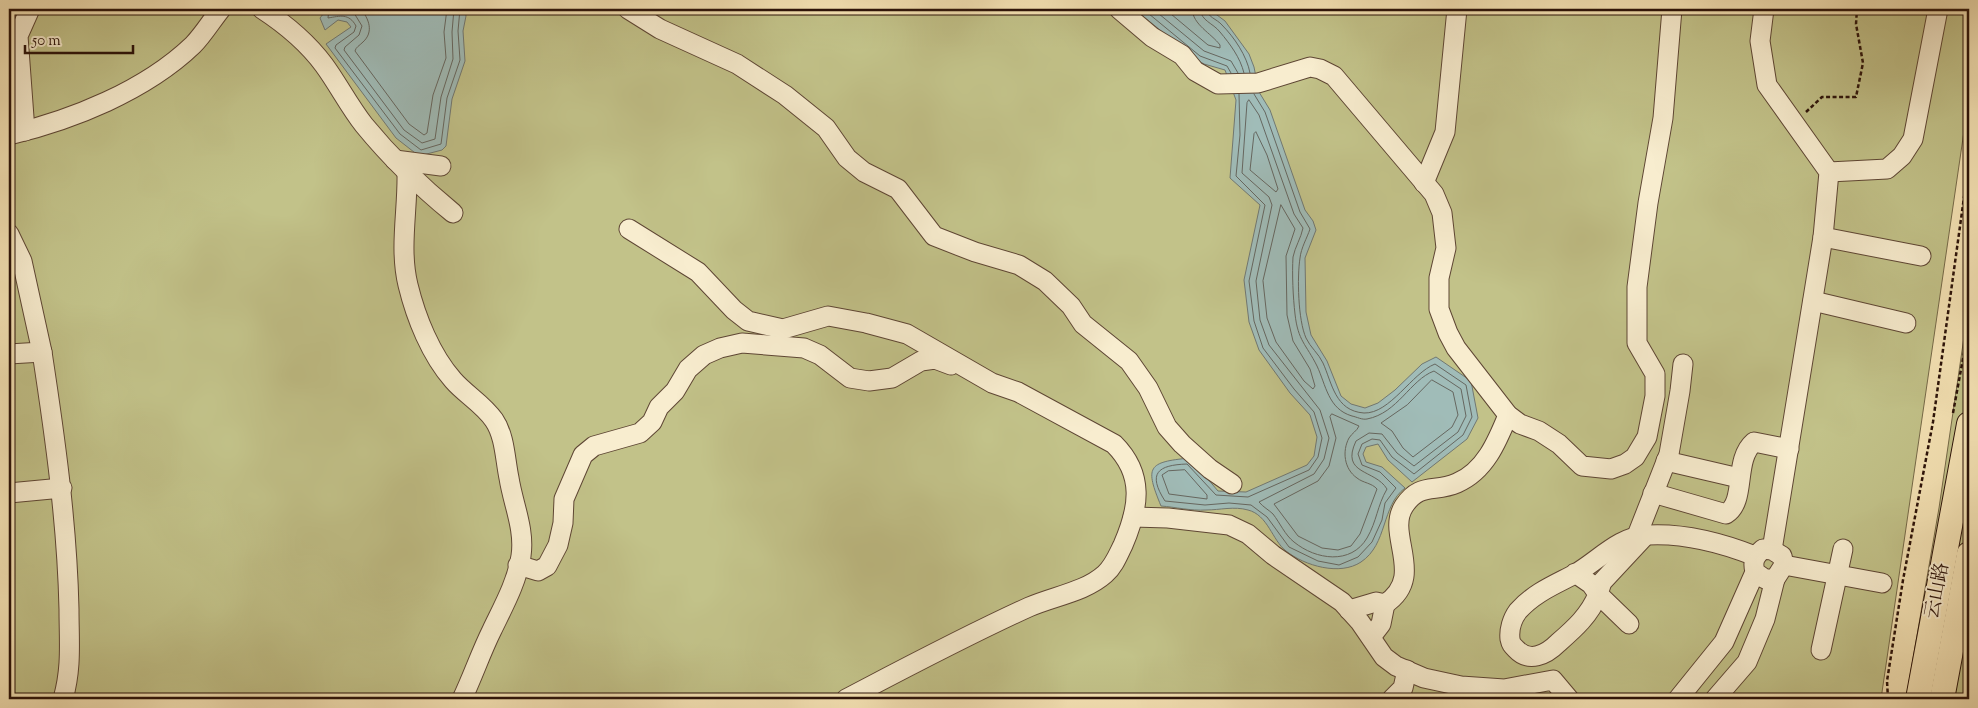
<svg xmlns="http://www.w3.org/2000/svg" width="1978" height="708" font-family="'Sorts Mill Goudy','Noto Serif SC',serif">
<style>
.green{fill:#c2c289;stroke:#766a49}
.water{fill:#a0bcb8;stroke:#717872}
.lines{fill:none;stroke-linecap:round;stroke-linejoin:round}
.shore{stroke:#666760;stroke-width:1}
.minor-casing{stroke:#5e4634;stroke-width:21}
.major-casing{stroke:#2b1209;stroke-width:26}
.path{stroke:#2b1209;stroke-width:2.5;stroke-dasharray:4 2.5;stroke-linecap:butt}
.minor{stroke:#f8edcf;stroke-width:19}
.major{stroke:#f5e3b5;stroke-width:24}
.labels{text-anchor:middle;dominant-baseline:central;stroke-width:4;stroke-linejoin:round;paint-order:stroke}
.street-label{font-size:19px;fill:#2b1209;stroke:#f8edcf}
</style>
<rect width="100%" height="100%" fill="#f5e3b5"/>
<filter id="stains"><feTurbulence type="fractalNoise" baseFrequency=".004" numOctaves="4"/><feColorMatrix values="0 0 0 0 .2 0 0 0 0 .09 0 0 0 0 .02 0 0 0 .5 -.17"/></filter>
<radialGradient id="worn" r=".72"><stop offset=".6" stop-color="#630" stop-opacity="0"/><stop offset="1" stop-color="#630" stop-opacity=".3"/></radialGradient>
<g class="green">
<path d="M9,9H1969V97L1881,699H9Z"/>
<path d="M1969,303V699H1906L1939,508Z"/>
</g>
<g class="water">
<path d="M327,9H465L466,16L463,31L465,61L452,99L446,146L442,150L419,156L396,138L326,44L351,27L347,22L338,20L325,30L320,18Z"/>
<path d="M1134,9H1209L1225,21L1249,54L1254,67L1259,92L1270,110L1305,210L1313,221L1316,230L1305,258L1306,312L1311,335L1327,361L1341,396L1351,404L1365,408L1378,403L1395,390L1422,364L1436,357L1471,381L1478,418L1467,439L1412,482L1388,460L1378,444L1366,447L1363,454L1366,462L1382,467L1405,488C1381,506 1388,544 1361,562C1340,576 1305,566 1286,551C1272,540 1268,515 1248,510C1234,506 1220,510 1206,510C1191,511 1175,507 1161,506C1145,467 1147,462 1190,458L1218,491L1246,492L1307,465L1314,456L1317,437L1310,415L1290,393L1259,350L1249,322L1244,280L1260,205L1230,178L1236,100L1225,70L1204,64L1197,60Z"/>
</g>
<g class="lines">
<g class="shore">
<path d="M329,9L328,18C340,16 349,13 356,26L354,32L336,45L335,48L400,134L421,150L441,144L447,98L460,60L458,31L460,9"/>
<path d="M340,9L354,13L362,26L359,35L345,47L344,50L404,130L422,143L435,139L441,97L453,59L452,32L454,9"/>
<path d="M361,9C369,19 374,32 363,42C359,46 356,47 355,51L409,124L424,135L427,133L433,95L446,58L444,32L447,9"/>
<path d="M1143,9L1200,56L1227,66L1231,73"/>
<path d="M1153,9L1204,51L1231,61L1238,73"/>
<path d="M1165,9L1208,45L1220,48V45C1211,33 1193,25 1192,9"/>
<path d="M1200,9C1201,21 1213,23 1220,32C1230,44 1240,57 1244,73"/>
<path d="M1206,9C1207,17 1217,19 1222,25C1234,37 1247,56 1250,73"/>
<path d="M1239,94L1240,135L1236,176L1265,205L1249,281L1254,321L1263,348L1294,389L1314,412L1322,438L1318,457L1309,470L1248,497L1216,495L1187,464C1158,465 1147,473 1165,501L1205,505L1229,503L1251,505L1267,517L1289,547L1318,561L1339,565L1358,557L1372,542L1382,520L1385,503L1396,488L1380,472L1362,465L1358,454L1362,444L1372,439L1380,440L1392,457L1414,474L1463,435L1472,417L1466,385L1435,364C1412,373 1390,414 1364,413C1335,411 1332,383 1323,363C1319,354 1310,347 1306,338C1298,320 1297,277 1300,258C1301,248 1307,238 1310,229L1300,212L1265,112L1254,94"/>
<path d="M1249,100L1259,115L1294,214L1303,228C1301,238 1295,247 1293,257C1292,274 1293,297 1295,314C1298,341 1306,344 1317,366C1326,385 1328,409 1352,416C1357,417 1362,420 1367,419C1398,413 1410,380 1434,371L1461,389L1466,416L1458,432L1414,466L1397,453L1382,434L1369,433L1356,441C1340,475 1375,469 1387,489C1377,506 1377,521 1367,538C1351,565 1316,560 1294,542C1285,535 1280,523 1273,514C1269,510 1263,507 1259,502L1314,474L1324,459L1329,438L1320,410L1269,345L1260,320L1256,281L1272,205L1269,197L1242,173L1247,103Z"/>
<path d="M1256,132L1267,155L1278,189L1276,192L1250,170L1254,134Z"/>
<path d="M1281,205L1295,229L1286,256L1287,315L1293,341L1310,369L1315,386L1313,389L1304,381L1276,342L1267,318L1263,281Z"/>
<path d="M1432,380L1453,392L1458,415L1452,427L1413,457L1403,448L1392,431L1381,423L1407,405Z"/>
<path d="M1332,414L1359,426C1357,431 1352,433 1349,438C1342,451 1344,469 1357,478C1363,483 1372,483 1377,489L1360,534L1351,546L1338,550L1322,548L1298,536L1274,504L1318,481L1329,466L1336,438L1330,417Z"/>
<path d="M1185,470L1207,495V499L1169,494L1162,475L1168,471Z"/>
</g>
<defs>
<g id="minor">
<path d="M262,9C285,24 307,42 324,65C338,84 349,106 364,125C391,158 420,186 453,213"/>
<path d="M628,9L660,29L737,64L785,95L826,128L847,158L864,172L898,189L934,236L975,252L1019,265L1045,281L1071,306L1083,324L1129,361L1148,388L1167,427L1182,444L1210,469L1232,484"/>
<path d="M1119,9L1152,37L1182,55L1195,71L1218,84L1258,83L1310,67L1320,69L1334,76L1434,194L1442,213L1446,248L1439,278V309L1448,333L1456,348L1508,415L1520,424L1539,431L1559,444L1582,466L1611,469L1625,464L1635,457L1647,437L1655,396V374L1637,343V287L1648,203L1663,118L1672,9"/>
<path d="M1764,9L1760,41L1767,85L1829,172L1823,237L1772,550"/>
<path d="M25,131L18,36L30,9"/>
<path d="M9,135C72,120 145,91 193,45C203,35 212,20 221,9"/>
<path d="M395,160L441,166"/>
<path d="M407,172C408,210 399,248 408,285C416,318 431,355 453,380C465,394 483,404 494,420C505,436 505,459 509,478C513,504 525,529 521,556C517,582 503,607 492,630C481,652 473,676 462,699"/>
<path d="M1829,172L1887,169L1902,156L1913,139L1938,9"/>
<path d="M1424,183L1445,132L1457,9"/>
<path d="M629,229L698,272L734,310L748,321L783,329L828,316L866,323L907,334L992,383L1018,392L1114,444C1145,475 1139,508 1123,545C1118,555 1114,566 1105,574C1085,592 1054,596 1029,607C967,635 907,667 846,699"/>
<path d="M9,234L22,261L42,352L9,354"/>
<path d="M1823,237L1921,256"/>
<path d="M1813,301L1906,323"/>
<path d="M42,352C55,437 67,522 69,609C69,642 72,667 63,699"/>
<path d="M1666,461L1739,478"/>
<path d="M9,493L62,488"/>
<path d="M1653,493L1726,514C1747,501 1733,460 1754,442L1789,449"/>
<path d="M1133,517L1168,518L1229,525L1248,534L1273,555L1342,602L1360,622L1384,657L1396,666L1424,678L1461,686L1504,689L1553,680L1569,699"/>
<path d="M1636,538L1669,454L1680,391L1683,364"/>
<path d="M518,565L538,571L547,566L558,545L563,523L564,499L583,455L594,446L640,433L652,422L659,407L675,391L688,369L704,355L720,348L742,343L804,348L820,355L850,378L869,381L892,378L921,361L935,359L951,365"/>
<path d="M1784,565L1882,583"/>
<path d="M1575,573L1591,584L1598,594C1590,615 1574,629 1558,643C1546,655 1529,663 1516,649C1512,645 1511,644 1510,639C1509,630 1512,619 1518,611C1534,593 1554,585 1575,574C1598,561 1619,536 1648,535C1684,533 1722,543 1755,556"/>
<path d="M1349,610L1376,602L1385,604C1427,576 1385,535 1404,506C1420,482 1434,493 1457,483C1485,471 1497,442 1508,415"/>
<path d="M1629,624L1598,594L1602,582L1643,538"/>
<path d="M1371,637L1381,624L1385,604"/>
<path d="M1821,650L1843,549"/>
<path d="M1392,699L1403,688L1407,670"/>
<path d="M1678,699L1724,642L1755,572C1752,561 1755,556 1763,549L1772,550L1782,556L1784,565L1775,579H1765L1755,572"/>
<path d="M1715,699L1747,662L1765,619L1775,579"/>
</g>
<g id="major">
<path d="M1918,699L1969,424"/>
<path d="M1942,699L1969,554"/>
</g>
</defs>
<use href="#minor" class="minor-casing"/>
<use href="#major" class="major-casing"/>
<g class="path">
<path d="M1806,112L1822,97H1856L1863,63L1856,24L1857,9"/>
<path d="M1953,413L1969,326"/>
<path d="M1888,699L1887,681L1903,580L1933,422L1969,161"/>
</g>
<use href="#minor" class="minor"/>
<use href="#major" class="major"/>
</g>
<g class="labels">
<g class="street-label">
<text transform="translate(1938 591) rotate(-79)">云山路</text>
</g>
</g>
<rect width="1978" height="708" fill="none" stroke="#f5e3b5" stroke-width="30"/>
<rect x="10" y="10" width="1958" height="688" fill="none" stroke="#2b1209" stroke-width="2.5"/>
<rect x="15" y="15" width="1948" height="678" fill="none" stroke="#2b1209"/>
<path d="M25 45v8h108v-8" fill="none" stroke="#2b1209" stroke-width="2.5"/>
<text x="32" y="45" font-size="15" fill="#2b1209" stroke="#f8edcf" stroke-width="4" paint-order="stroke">50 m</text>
<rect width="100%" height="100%" filter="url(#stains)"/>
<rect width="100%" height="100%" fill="url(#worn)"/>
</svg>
